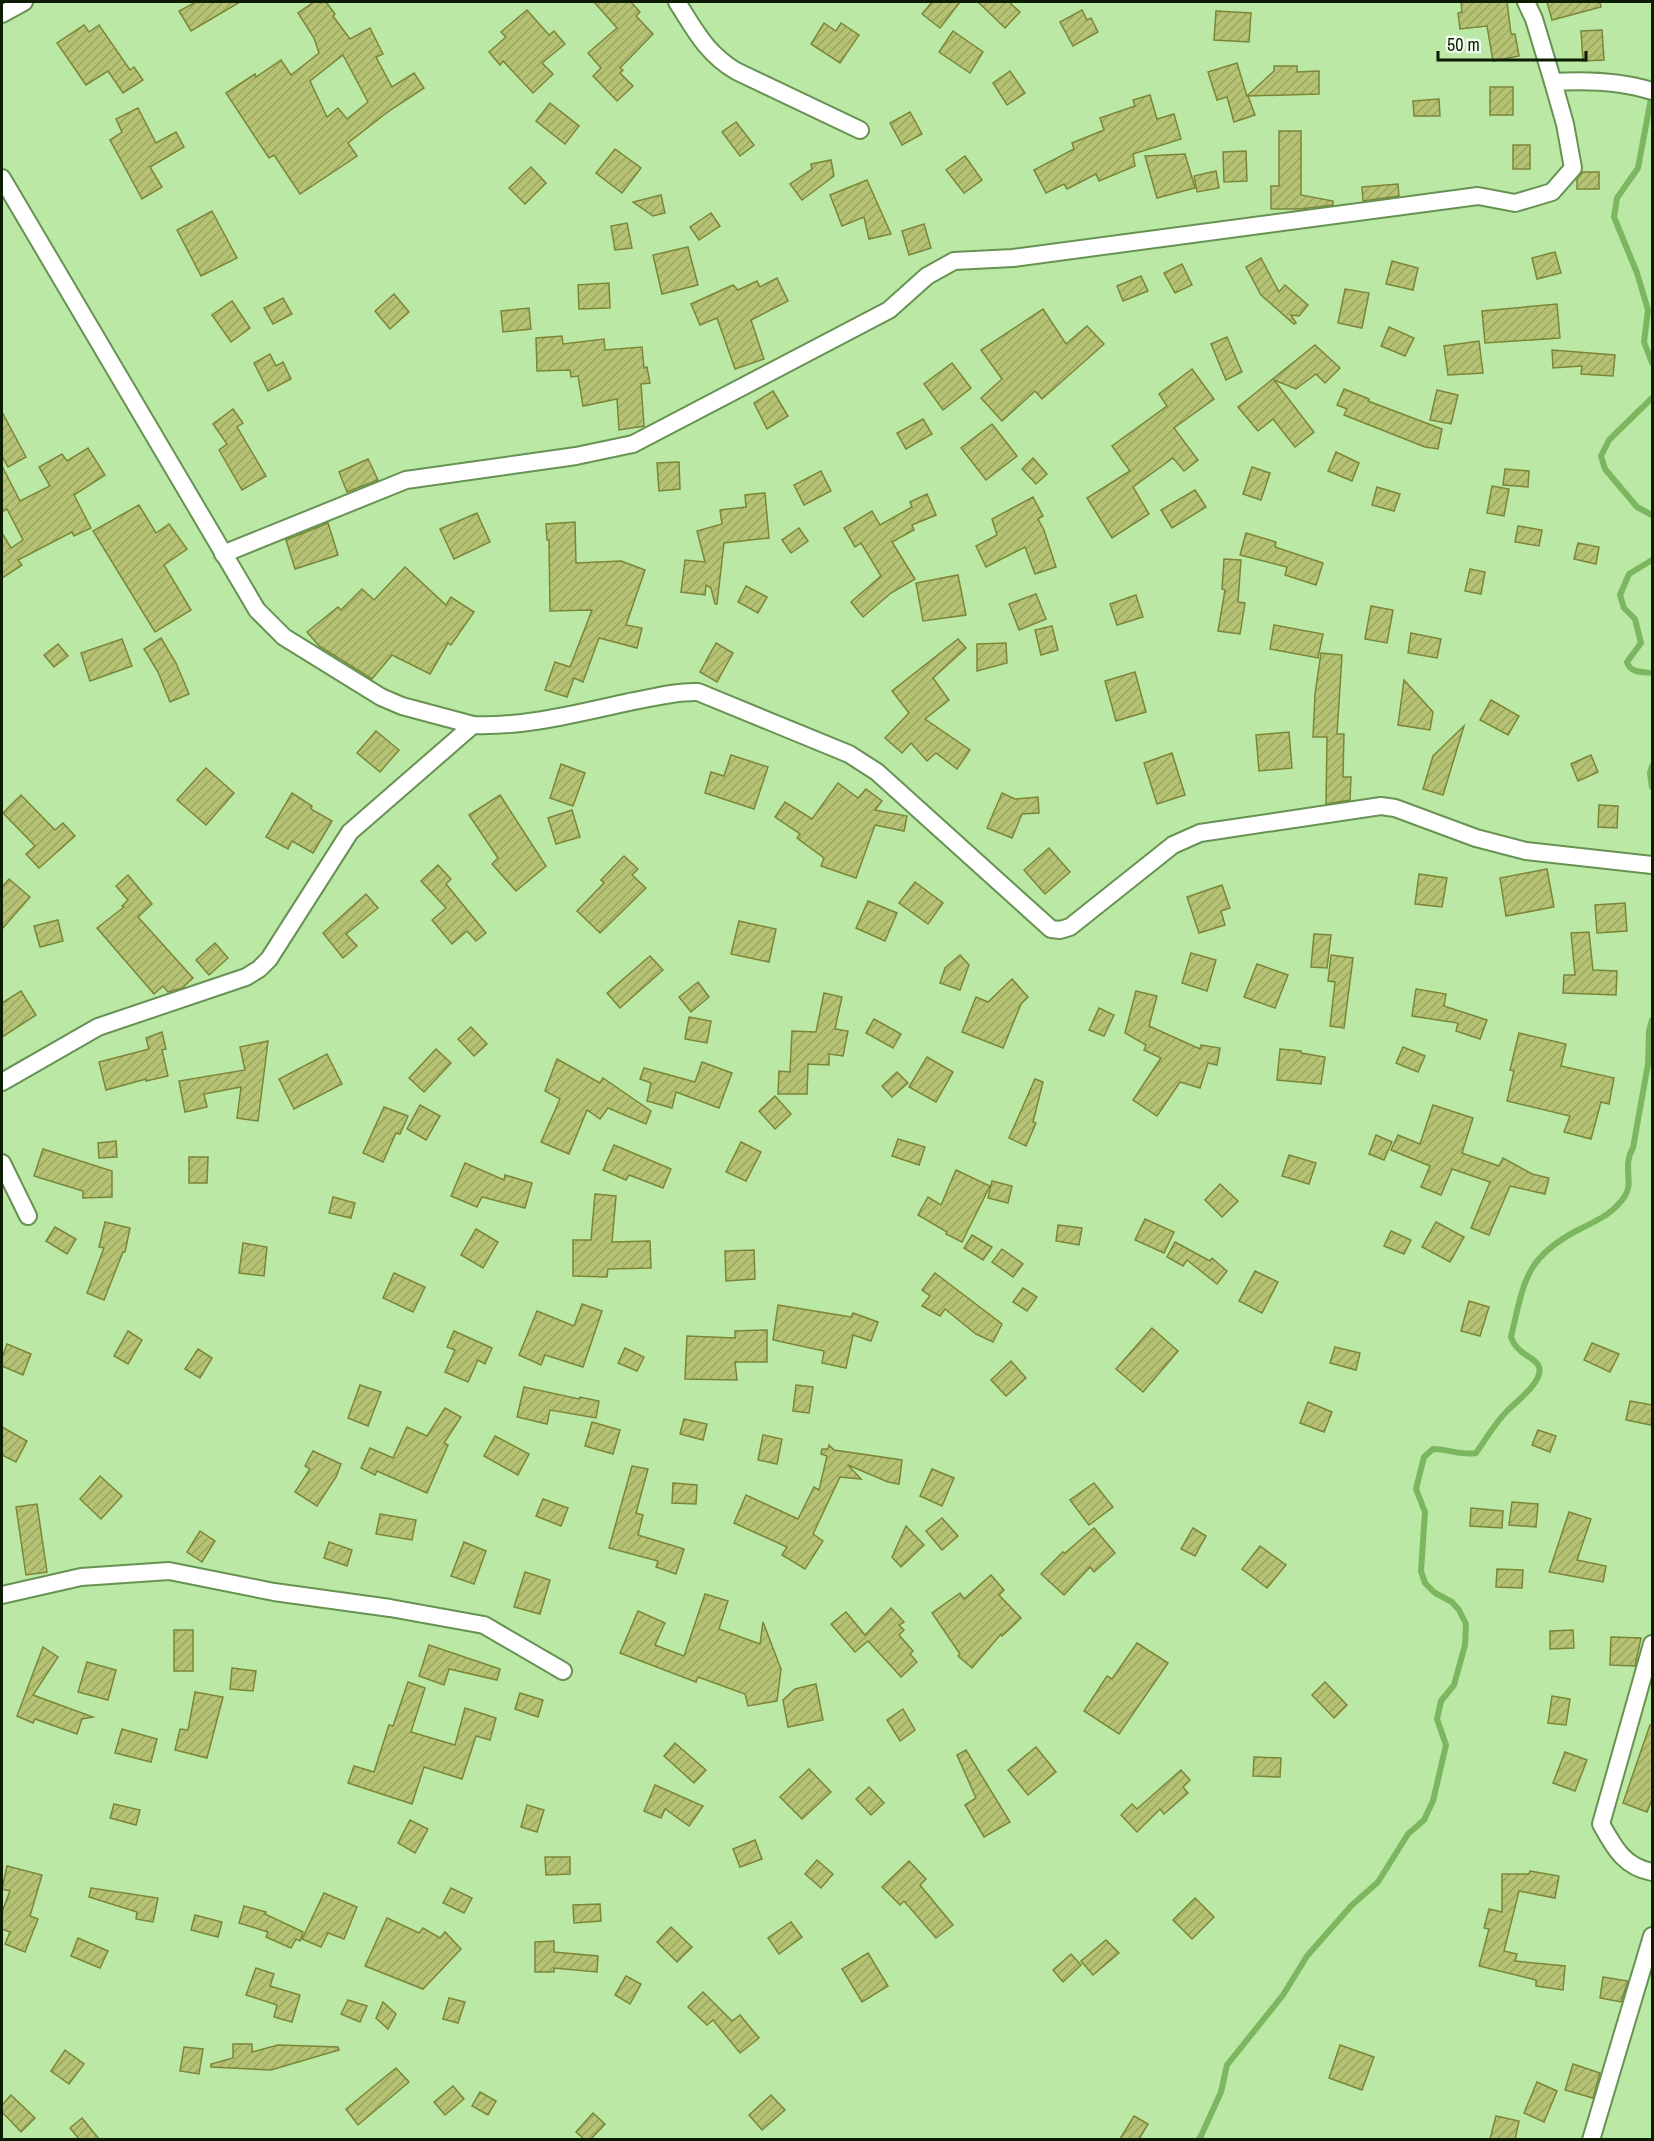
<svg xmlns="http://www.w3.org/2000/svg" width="1654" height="2141" font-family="'Archivo Narrow',sans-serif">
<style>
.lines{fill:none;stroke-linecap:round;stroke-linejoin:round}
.stream{stroke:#7cb75f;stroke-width:6}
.building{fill:url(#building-hatch);stroke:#7b8638;stroke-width:1.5;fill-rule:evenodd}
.street-casing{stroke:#679252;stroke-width:20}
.street{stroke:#fff;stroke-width:16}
</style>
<defs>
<pattern id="building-hatch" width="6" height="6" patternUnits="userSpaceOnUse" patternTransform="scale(1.5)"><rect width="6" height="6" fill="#b6c274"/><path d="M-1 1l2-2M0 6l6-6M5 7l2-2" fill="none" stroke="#9ba663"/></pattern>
</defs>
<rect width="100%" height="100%" fill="#bbe9a5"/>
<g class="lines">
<g class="stream">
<path d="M1652,93L1638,168L1617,198L1614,217L1637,273L1648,310L1644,342L1652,363"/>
<path d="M1652,398L1609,440L1601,456L1605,469L1637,507L1652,515"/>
<path d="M1652,560L1629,574L1620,595L1624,608L1635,619L1641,643L1627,662C1630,673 1643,672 1652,673"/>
<path d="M1652,766L1650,773L1652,787"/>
<path d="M1198,2140L1201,2136L1221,2092L1227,2065L1283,1995L1307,1956L1351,1906L1378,1882L1408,1834L1424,1820L1433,1801L1446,1745L1437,1719L1441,1701L1454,1685L1465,1645L1466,1624L1459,1610L1452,1602L1435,1593L1425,1583L1421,1571L1425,1512L1416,1489L1424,1457L1433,1449C1448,1449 1462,1456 1476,1453C1486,1439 1495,1423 1507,1411C1516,1402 1544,1381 1539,1367C1537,1358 1516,1354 1511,1337C1524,1283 1524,1258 1578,1230C1597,1220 1612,1215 1625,1196C1634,1182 1622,1166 1633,1148L1648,1064L1649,1031L1652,1020"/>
</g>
</g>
<g class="building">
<path d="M196,2H240L191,31L179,11Z"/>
<path d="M314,2H326L335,14L333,16L350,39L370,28L383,54L376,57L392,87L414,73L424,88L389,111L348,143L357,156L300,194L274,155L269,158L226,93L255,74L256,77L281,60L291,75L319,53L314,38L298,13ZM343,55L368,102L347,119L338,108L327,117L310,81Z"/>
<path d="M594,2H631L640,12L636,16L653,34L620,68L623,70L620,73L633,86L617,101L593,76L601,68L588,53L617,28Z"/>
<path d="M932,2H960L940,28L922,14Z"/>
<path d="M978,2H1009L1020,12L1005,28Z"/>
<path d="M1461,2H1507L1511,34H1515L1519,56L1493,61L1487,26L1460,29L1458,13L1462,12Z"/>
<path d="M1547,2H1600L1601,7L1552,20Z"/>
<path d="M527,10L549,35L554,31L565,44L542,63L553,74L533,93L503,61L500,65L489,52L506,37L501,32Z"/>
<path d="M1082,10L1087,20L1091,18L1098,32L1073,46L1060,22Z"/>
<path d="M1216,11L1251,13L1249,42L1214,40Z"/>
<path d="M824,23L836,31L841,23L859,35L840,63L811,44Z"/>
<path d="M84,25L89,32L99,25L130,70L134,67L143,80L123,93L108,71L86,85L57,43Z"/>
<path d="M1602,30L1604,60L1583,61L1581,31Z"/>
<path d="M953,31L983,52L970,73L939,52Z"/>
<path d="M1237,63L1247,96L1274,71V66H1297V72L1319,71V94L1248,96L1255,115L1234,122L1227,97L1217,100L1208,72Z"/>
<path d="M1010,71L1025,93L1007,105L993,83Z"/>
<rect x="1490" y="87" width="23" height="28"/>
<path d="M1150,95L1157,119L1174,114L1181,139L1133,154L1135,166L1099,181L1096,174L1067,189L1064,184L1046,193L1034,170L1074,149L1072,143L1104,130L1100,118L1135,106L1133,100Z"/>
<path d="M1439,99L1440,116H1414L1413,101Z"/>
<path d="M550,103L579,126L565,144L536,121Z"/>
<path d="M138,108L156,143L176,132L184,147L150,167L162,187L142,199L110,140L122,132L116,119Z"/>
<path d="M910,112L922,134L902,145L890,123Z"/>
<path d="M736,122L754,145L740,156L722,132Z"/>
<path d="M1279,131H1301V195L1333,201V205L1301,209H1271V186H1279Z"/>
<rect x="1513" y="145" width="17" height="24"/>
<path d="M615,149L641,168L622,193L596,173Z"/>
<path d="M1246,151L1247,181L1224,182L1223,152Z"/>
<path d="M1185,154L1195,188L1157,198L1145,156Z"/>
<path d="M965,156L982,180L964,193L946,170Z"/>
<path d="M831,160L834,176L802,200L790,184L812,169L811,164Z"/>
<path d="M531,167L546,183L525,204L509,188Z"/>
<path d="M1216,171L1219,188L1197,192L1194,176Z"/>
<path d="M1583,172H1599V189H1577V179Z"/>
<path d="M867,180L891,234L869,239L864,217L842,226L830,195Z"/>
<path d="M1398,184L1399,196L1363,201L1362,187Z"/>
<path d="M661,195L665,213L653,216L633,202Z"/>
<path d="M212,211L237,258L201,276L177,230Z"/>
<path d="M711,213L720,226L699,240L690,227Z"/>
<path d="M627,223L632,248L615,250L611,226Z"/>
<path d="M924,224L931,248L909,255L902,231Z"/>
<path d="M688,247L698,285L662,294L653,255Z"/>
<path d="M1555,252L1561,273L1537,279L1532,258Z"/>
<path d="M1261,258L1279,292L1285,285L1308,305L1299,316L1291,315L1296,323L1294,324L1261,295L1246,267Z"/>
<path d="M1392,261L1418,268L1413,290L1386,284Z"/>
<path d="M1182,264L1192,285L1175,293L1164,273Z"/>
<path d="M1141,276L1148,291L1123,301L1117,286Z"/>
<path d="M777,278L788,301L751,320L764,359L735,369L717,318L700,325L691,304L733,285L738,290L757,281L760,287Z"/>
<path d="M609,283L610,308L579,309L578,285Z"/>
<path d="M1345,289L1369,293L1362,328L1338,323Z"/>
<path d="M394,294L409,312L390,329L375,311Z"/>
<path d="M283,298L292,314L273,324L264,308Z"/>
<path d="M232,301L250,328L231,342L212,315Z"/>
<path d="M1557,304L1560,338L1485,343L1482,311Z"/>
<path d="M529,308L531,329L503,332L501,311Z"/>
<path d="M1043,309L1066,344L1087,326L1104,344L1042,399L1035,391L1002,421L981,398L1002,379L981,350Z"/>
<path d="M1389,327L1414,338L1405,356L1381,346Z"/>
<path d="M562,336L563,344L604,339L605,350L642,347L644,368L647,367L650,383L641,384L644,426L619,430L617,399L583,406L578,376L571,377L570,370L537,371L536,338Z"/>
<path d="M1227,337L1242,372L1226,380L1211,344Z"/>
<path d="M1479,341L1483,373L1448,375L1444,346Z"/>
<path d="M1315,345L1340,368L1325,383L1316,374L1296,389L1274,380L1314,432L1295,447L1273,419L1258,431L1238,407Z"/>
<path d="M1552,350L1615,355L1613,376L1581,374L1582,366L1553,368Z"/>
<path d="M270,354L276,366L283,362L291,379L268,391L254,363Z"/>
<path d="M952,363L971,388L943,410L924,384Z"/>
<path d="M1192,369L1214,399L1174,428L1198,460L1184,471L1173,458L1133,487L1149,514L1112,538L1087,498L1130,471L1112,446L1167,406L1159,394Z"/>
<path d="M1344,389L1369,399L1368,401L1442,429L1438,449L1425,447L1344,415L1347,409L1337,405Z"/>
<path d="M1437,390L1458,395L1451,424L1430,420Z"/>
<path d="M773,391L788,416L767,429L754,403Z"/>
<path d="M233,409L243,423L237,427L266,476L242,490L219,450L227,444L213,424Z"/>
<path d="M2,412L26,457L8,467L2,456Z"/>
<path d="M923,419L932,434L906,449L897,433Z"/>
<path d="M992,424L1017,456L986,480L961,448Z"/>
<path d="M88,448L105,475L74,495L91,528L74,536L72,532L18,560L22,565L2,578V533L11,548L23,540L7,509L2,512V466L20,501L50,486L39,467L62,454L67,461Z"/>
<path d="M1336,452L1359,463L1352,481L1328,471Z"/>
<path d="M1033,458L1047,474L1036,484L1022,469Z"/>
<path d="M368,459L378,480L347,492L339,472Z"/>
<path d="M679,462L680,489L659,491L657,463Z"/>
<path d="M1252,467L1270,473L1261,500L1243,494Z"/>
<path d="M1505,469L1529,471L1528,487L1503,485Z"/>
<path d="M821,471L831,491L804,505L794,485Z"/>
<path d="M1492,486L1509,489L1504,516L1487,513Z"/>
<path d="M1377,487L1400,494L1394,511L1372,505Z"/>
<path d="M1195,490L1206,507L1172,528L1161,510Z"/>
<path d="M765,493L769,538L724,543L717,604H715L711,588L706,585L705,595L681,592L685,560L705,562L697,531L722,524L720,510L746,507L745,495Z"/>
<path d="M927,494L936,515L912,525L914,530L892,542L915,579L891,593L863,617L851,602L881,576L861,543L855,547L844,528L872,511L880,525L912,507L910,502Z"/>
<path d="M1033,497L1043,516L1038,519L1044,530L1056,567L1035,574L1025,547L986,567L976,546L997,535L992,519Z"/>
<path d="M139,505L156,533L169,524L187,549L164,565L191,610L155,632L93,531Z"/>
<path d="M477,513L490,542L454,559L440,529Z"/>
<path d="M575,522L576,563L621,561L645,570L626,625L642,628L637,648L599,638L583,682L574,678L567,697L545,690L555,662L570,667L592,610L550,611L549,540H547L546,524Z"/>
<path d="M328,523L338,555L295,569L286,540Z"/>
<path d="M1518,526L1542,530L1539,546L1515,542Z"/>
<path d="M799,528L808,541L791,553L782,540Z"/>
<path d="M1246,533L1276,542L1275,547L1323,563L1316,585L1285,575L1287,567L1240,555Z"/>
<path d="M1578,543L1599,547L1596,564L1574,559Z"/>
<path d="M1224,559L1241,560L1238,602L1245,603L1240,634L1218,631L1225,590L1222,589Z"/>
<path d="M405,567L446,605L451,597L474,612L451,645L448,643L430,674L392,655L372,679L319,646L307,632L338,607L341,610L362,589L374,600Z"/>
<path d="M1470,569L1485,572L1481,594L1465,591Z"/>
<path d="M958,575L966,615L923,621L916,583Z"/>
<path d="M746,586L767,597L758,613L738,602Z"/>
<path d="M1036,594L1046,619L1019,630L1009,604Z"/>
<path d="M1136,595L1143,617L1117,625L1110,604Z"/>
<path d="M1371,606L1393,610L1387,643L1365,639Z"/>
<path d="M1274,625L1323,634L1318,658L1270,649Z"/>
<path d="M1052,626L1058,650L1041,655L1035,630Z"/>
<path d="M1411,633L1441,639L1437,658L1408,653Z"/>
<path d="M161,638L176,663L189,694L170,702L158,672L144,649Z"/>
<path d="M122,639L132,666L90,681L81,653Z"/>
<path d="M958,639L966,648L933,678L949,700L925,719L970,750L957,769L936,753L927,761L911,743L902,753L885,738L909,713L892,691Z"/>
<path d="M716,643L733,653L717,682L700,672Z"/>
<path d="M1006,643L1007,663L977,671V644Z"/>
<path d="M58,644L68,656L54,667L44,655Z"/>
<path d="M1321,653L1342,655L1337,734H1344L1343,777H1351L1350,800L1326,804L1327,737H1313L1315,694Z"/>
<path d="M1135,672L1146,712L1116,721L1105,681Z"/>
<path d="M1404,680L1433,712L1430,730L1398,725Z"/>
<path d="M1491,700L1519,716L1508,735L1480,720Z"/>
<path d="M1464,726L1443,795L1423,789L1433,756Z"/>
<path d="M376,731L399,750L380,772L357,753Z"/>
<path d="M1289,732L1292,768L1259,771L1256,735Z"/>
<path d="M1172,753L1185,795L1157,804L1144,763Z"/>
<path d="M731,755L768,767L754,809L705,793L711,772L724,776Z"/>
<path d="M1591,755L1598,772L1578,781L1571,764Z"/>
<path d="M561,764L585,773L573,806L550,798Z"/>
<path d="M206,768L234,793L206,825L177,800Z"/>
<path d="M838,783L858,798L866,789L882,801L875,810L907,816L904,831L875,825L856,878L821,866L824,858L797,838L800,834L775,817L785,802L812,819Z"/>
<path d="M292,793L312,806L311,809L332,821L313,853L292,841L288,849L266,837Z"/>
<path d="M1002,793L1015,799L1038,797L1039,813L1022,814L1012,838L987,828Z"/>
<path d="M21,795L55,830L63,823L75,836L39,868L26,854L35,846L3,813Z"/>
<path d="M500,795L546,866L516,891L492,864L498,858L469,815Z"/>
<path d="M1599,805L1618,806L1617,828L1598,827Z"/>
<path d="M572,810L580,837L556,844L548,818Z"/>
<path d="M1049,848L1070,872L1045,894L1024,870Z"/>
<path d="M624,856L638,869L632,875L646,888L600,933L577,911L604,883L601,880Z"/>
<path d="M438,865L451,879L446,884L486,933L476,941L467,931L452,944L432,920L446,908L421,881Z"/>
<path d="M1547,869L1554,907L1506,916L1500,878Z"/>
<path d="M1419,874L1447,878L1442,907L1415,904Z"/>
<path d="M128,875L152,904L138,917L193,978L182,988L168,992L163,986L154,994L97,928L124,907L122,906L128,900L116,886Z"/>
<path d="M9,879L30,897L2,929V887Z"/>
<path d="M915,882L943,903L928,924L899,903Z"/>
<path d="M1222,885L1230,908L1221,911L1225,925L1199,933L1187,897Z"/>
<path d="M366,894L378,908L346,934L357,946L343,958L323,933Z"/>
<path d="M868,901L897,913L885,941L856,928Z"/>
<path d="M1625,903L1627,931L1597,933L1595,905Z"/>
<path d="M58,920L63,941L40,947L34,926Z"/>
<path d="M739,921L776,929L769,962L731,954Z"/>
<path d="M1589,932L1593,970L1617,971L1616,995L1563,993L1564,975H1575L1571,933Z"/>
<path d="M1314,934L1331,935L1327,968L1311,967Z"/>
<path d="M215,943L228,958L209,975L196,960Z"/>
<path d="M1191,953L1216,960L1207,991L1182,983Z"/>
<path d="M960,955L969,965L960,990L940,983L945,968Z"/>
<path d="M1331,955L1353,958L1344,1028L1330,1026L1335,982L1328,981Z"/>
<path d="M650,956L663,970L620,1008L607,993Z"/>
<path d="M1257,964L1288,975L1275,1008L1244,997Z"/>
<path d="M1012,979L1028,997L1021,1004L1003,1048L962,1032L976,997L988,1002Z"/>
<path d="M698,982L709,997L691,1012L679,997Z"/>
<path d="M1416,989L1446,994L1444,1006L1487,1020L1480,1039L1456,1031L1458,1023L1412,1016Z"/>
<path d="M21,991L36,1015L2,1037V1003Z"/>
<path d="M1136,991L1157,996L1149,1026L1200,1049L1201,1045L1220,1048L1217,1065L1208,1063L1200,1088L1180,1082L1157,1116L1133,1100L1161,1058L1144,1050L1146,1045L1125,1033Z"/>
<path d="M824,993L842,997L835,1029L848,1031L843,1056L829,1054V1065L808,1064L807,1094H778L779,1071L790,1072L792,1031L816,1032Z"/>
<path d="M1099,1008L1114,1015L1104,1036L1089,1030Z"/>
<path d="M689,1017L711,1021L707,1043L685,1039Z"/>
<path d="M874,1019L901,1034L893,1048L866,1033Z"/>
<path d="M471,1027L487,1044L474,1056L458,1039Z"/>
<path d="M162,1032L166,1049L162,1050L168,1076L146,1081V1079L106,1090L99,1062L149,1049L146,1038Z"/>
<path d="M1519,1033L1566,1044L1561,1066L1614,1078L1609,1104L1601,1102L1591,1139L1564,1132L1570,1116L1507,1101L1514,1071L1510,1070Z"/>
<path d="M268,1041L258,1121L237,1118L241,1087L204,1094L207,1107L185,1112L179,1081L245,1070L240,1047Z"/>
<path d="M1403,1047L1425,1056L1418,1072L1396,1063Z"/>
<path d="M436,1049L451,1063L424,1092L409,1078Z"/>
<path d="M1280,1049L1301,1051V1053L1325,1057L1321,1084L1277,1080Z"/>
<path d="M327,1054L342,1084L294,1109L279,1079Z"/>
<path d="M927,1057L953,1072L936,1102L909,1087Z"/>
<path d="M557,1059L600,1083L603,1078L651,1111L646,1124L608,1108L600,1119L587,1110L569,1154L541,1142L560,1099L545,1091Z"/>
<path d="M702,1062L732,1073L719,1108L676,1092L672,1108L647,1101L651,1083L640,1079L644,1068L695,1082Z"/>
<path d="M897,1072L908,1083L892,1097L882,1086Z"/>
<path d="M1035,1079L1043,1082L1033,1122L1036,1123L1026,1146L1009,1138Z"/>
<path d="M775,1096L791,1114L775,1129L759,1111Z"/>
<path d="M420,1105L440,1116L426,1140L407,1129Z"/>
<path d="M1433,1105L1473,1118L1462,1153L1499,1166L1503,1158L1532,1174L1549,1178L1545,1194L1510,1186L1489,1235L1471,1228L1490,1182L1452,1169L1441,1195L1421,1187L1430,1166L1391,1150L1398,1135L1420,1144Z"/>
<path d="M384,1107L408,1116L400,1134L396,1133L383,1162L363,1153Z"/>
<path d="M1376,1135L1392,1142L1384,1160L1369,1154Z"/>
<path d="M898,1139L925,1147L919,1165L892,1156Z"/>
<path d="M116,1141L117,1157L99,1158L98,1143Z"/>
<path d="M741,1142L761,1152L746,1181L726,1172Z"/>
<path d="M614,1145L671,1169L663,1188L629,1175L626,1180L603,1170Z"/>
<path d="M43,1149L112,1171V1197L83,1198V1191L34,1176Z"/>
<path d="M1289,1155L1316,1163L1309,1184L1282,1176Z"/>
<path d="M189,1157H208L207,1183H189Z"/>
<path d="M465,1163L504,1180L505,1175L532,1183L525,1208L482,1197L477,1207L451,1196Z"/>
<path d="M956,1170L990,1186L962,1242L946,1234L947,1232L918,1215L928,1197L941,1205Z"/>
<path d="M992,1181L1012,1186L1008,1203L988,1198Z"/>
<path d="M1220,1184L1238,1201L1222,1217L1205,1200Z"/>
<path d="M595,1194L616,1196L612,1242L650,1241L651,1268L608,1269L607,1277L573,1276V1240H591Z"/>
<path d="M333,1197L355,1203L351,1218L329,1213Z"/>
<path d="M1145,1219L1174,1232L1164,1253L1135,1240Z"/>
<path d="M105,1222L130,1228L125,1252H123L104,1300L87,1293L104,1248L99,1247Z"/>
<path d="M1436,1222L1464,1237L1450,1262L1422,1247Z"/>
<path d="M1058,1225L1082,1228L1079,1245L1056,1241Z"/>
<path d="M55,1227L76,1239L67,1254L46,1241Z"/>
<path d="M476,1229L498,1242L483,1268L461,1255Z"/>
<path d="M1391,1231L1411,1240L1404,1254L1384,1246Z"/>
<path d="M972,1235L992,1247L983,1260L964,1248Z"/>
<path d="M1175,1242L1210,1261L1212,1258L1227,1271L1217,1284L1187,1260L1183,1266L1167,1257Z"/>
<path d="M243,1243L267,1247L264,1276L239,1273Z"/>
<path d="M1002,1249L1023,1264L1013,1277L992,1262Z"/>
<path d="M754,1250L755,1279L726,1281L725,1251Z"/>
<path d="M1255,1271L1278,1282L1262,1313L1239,1301Z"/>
<path d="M394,1273L425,1287L413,1312L383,1298Z"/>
<path d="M935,1273L1002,1324L993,1342L976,1334L945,1309L940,1316L922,1306L930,1296L922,1290Z"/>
<path d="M1023,1288L1037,1297L1027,1311L1013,1302Z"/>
<path d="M1469,1301L1489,1307L1480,1336L1461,1331Z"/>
<path d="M582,1304L602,1311L583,1367L545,1355L541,1365L519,1355L537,1311L574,1326Z"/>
<path d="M778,1305L851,1317L853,1313L878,1322L871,1341L853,1335L846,1368L822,1363L824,1351L773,1340Z"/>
<path d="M1152,1328L1178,1351L1143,1392L1116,1369Z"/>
<path d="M767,1330V1362H735L737,1380L685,1379L687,1336L735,1338V1331Z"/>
<path d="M128,1331L142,1340L128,1364L114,1356Z"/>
<path d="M454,1331L492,1348L485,1364L478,1360L468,1382L445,1372L455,1350L447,1347Z"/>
<path d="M1592,1343L1619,1354L1610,1372L1584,1360Z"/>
<path d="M7,1344L31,1354L23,1375L2,1366V1358Z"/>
<path d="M1335,1347L1360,1353L1356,1370L1330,1363Z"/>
<path d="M625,1348L644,1357L637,1371L618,1363Z"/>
<path d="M198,1349L212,1358L200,1378L185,1369Z"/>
<path d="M1011,1361L1026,1378L1006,1396L991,1380Z"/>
<path d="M360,1385L381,1392L368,1426L348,1418Z"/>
<path d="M796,1385L813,1387L809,1413L793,1411Z"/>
<path d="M524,1387L579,1399L580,1397L599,1401L596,1418L550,1410L547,1424L517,1417Z"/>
<path d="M1630,1401L1653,1405L1651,1425L1626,1420Z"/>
<path d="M1308,1402L1332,1412L1324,1432L1300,1423Z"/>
<path d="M445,1408L461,1417L444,1443L448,1445L427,1493L377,1471L375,1475L361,1468L370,1448L393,1458L407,1427L427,1436Z"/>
<path d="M684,1419L707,1424L703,1440L680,1434Z"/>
<path d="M592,1422L620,1430L613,1454L585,1446Z"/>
<path d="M2,1427L27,1441L16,1462L2,1455Z"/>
<path d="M1538,1430L1556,1436L1550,1452L1532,1445Z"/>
<path d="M763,1435L782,1439L777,1464L758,1460Z"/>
<path d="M495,1436L529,1454L518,1475L484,1456Z"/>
<path d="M829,1445L834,1450L902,1460L899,1484L888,1482L848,1465L861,1479L840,1477L813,1534L823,1541L805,1569L782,1555L787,1547L734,1523L746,1495L798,1519L814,1487L819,1490L827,1456L821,1454L822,1449H828Z"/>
<path d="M313,1451L341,1464L336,1477L317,1506L295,1492L310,1469L305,1466Z"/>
<path d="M632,1466L648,1469L636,1513L643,1515L638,1535L684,1549L676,1574L656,1567L658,1561L609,1548Z"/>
<path d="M932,1469L954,1478L942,1506L920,1496Z"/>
<path d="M100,1476L122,1496L101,1519L80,1499Z"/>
<path d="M673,1483L697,1485L696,1504L672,1503Z"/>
<path d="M1094,1483L1113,1507L1089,1525L1070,1500Z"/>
<path d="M543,1499L568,1508L561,1526L536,1516Z"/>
<path d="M1512,1502L1538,1504L1536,1527L1509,1525Z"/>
<path d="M37,1504L47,1572L26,1575L16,1507Z"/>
<path d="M1471,1508L1503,1511L1502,1528L1470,1526Z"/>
<path d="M1569,1512L1591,1519L1577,1560L1606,1566L1603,1582L1549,1572Z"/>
<path d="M380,1514L416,1520L412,1540L376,1534Z"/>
<path d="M942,1518L958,1536L942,1550L926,1531Z"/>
<path d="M906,1526L924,1545L901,1567L892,1557Z"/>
<path d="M1094,1528L1115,1553L1094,1572L1090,1567L1064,1595L1041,1574L1063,1552L1065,1553Z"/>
<path d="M1193,1528L1206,1536L1195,1556L1181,1549Z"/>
<path d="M200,1531L215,1541L202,1562L187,1552Z"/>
<path d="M329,1542L352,1550L347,1566L324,1558Z"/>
<path d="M464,1542L486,1551L474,1584L451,1576Z"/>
<path d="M1260,1546L1286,1565L1267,1588L1242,1569Z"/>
<path d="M1497,1569L1523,1570L1522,1588L1496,1587Z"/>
<path d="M525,1572L550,1580L540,1614L514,1607Z"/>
<path d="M991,1575L1004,1590L999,1595L1021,1618L1002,1636L1001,1634L972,1668L958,1656L960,1654L932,1613L960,1593L964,1599Z"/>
<path d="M705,1594L728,1601L719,1629L760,1644L763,1622L781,1669L777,1701L748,1706L745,1694L698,1677L696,1682L620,1653L638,1611L665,1623L655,1645L684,1656Z"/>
<path d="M891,1608L904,1622L899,1625L904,1630L899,1635L913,1651L910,1654L917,1662L901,1677L868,1641L855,1652L831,1624L846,1612L865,1635Z"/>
<rect x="174" y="1630" width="19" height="41"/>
<path d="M1573,1630L1574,1648L1550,1649V1631Z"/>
<path d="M1611,1637L1641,1638L1635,1666L1610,1665Z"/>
<path d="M1137,1643L1168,1663L1119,1734L1084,1711L1107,1676L1112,1679Z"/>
<path d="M429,1645L500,1669L497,1680L449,1669L444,1685L419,1676Z"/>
<path d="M43,1647L58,1657L33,1695L93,1717L82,1719L77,1734L35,1719L33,1723L17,1716Z"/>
<path d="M87,1662L116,1670L108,1700L78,1692Z"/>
<path d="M232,1668L256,1671L253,1691L230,1689Z"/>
<path d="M408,1682L425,1688L411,1732L455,1745L465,1708L496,1718L490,1740L476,1736L462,1779L424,1767L412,1804L348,1783L354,1766L374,1772L389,1725L393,1726Z"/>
<path d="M1325,1682L1347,1705L1334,1718L1312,1695Z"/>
<path d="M816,1684L823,1720L788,1727L783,1700L795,1689Z"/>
<path d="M195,1692L223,1697L207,1758L175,1750L180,1729L188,1730Z"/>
<path d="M520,1693L543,1700L538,1717L515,1709Z"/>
<path d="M1552,1696L1570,1699L1566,1725L1548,1723Z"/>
<path d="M903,1709L915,1730L900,1741L887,1720Z"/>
<path d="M1650,1725L1653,1726V1797L1647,1812L1623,1803Z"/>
<path d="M122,1729L157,1739L151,1762L115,1753Z"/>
<path d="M675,1743L706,1770L694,1783L664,1756Z"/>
<path d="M1036,1747L1056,1772L1028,1795L1008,1770Z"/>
<path d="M966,1750L1010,1822L984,1837L965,1805L976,1798L957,1755Z"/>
<path d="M1565,1752L1587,1760L1575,1791L1553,1783Z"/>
<path d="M1254,1757L1281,1758L1280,1777L1253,1776Z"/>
<path d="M809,1769L831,1792L802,1819L780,1797Z"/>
<path d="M1181,1770L1190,1780L1183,1787L1188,1793L1164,1814L1160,1809L1137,1832L1121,1815L1132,1804L1137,1809Z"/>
<path d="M655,1785L703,1806L689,1826L665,1809L661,1818L644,1811Z"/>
<path d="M869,1787L884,1803L871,1815L856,1799Z"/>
<path d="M114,1804L140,1810L136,1825L110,1818Z"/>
<path d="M527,1805L544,1810L537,1832L521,1827Z"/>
<path d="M410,1820L428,1829L415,1853L398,1843Z"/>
<path d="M755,1840L762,1859L740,1867L733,1849Z"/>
<path d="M545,1857H570V1874L546,1875Z"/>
<path d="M817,1860L833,1874L821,1888L805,1874Z"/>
<path d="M909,1861L926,1879L920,1885L953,1925L936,1938L904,1901L900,1905L882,1887Z"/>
<path d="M7,1866L42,1875L30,1916L38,1919L25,1952L5,1944L10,1932L2,1929V1912L10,1891L2,1889Z"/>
<path d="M1530,1871L1559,1876L1555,1898L1519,1891L1504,1951L1517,1954L1515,1961L1565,1966L1563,1990L1536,1986V1980L1479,1966L1489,1929L1484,1928L1489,1909L1502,1912V1874H1529Z"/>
<path d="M91,1888L158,1898L153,1922L136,1919L137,1912L89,1897Z"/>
<path d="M451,1888L472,1898L464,1913L443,1903Z"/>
<path d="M324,1893L357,1907L344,1939L328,1933L321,1947L302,1939Z"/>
<path d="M1195,1898L1214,1917L1192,1939L1173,1920Z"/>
<path d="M600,1904L601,1921L574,1923L573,1905Z"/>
<path d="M244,1906L266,1912L265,1914L303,1932L300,1941L296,1939L291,1948L266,1937L268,1932L239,1923Z"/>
<path d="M195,1915L222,1922L218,1937L191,1930Z"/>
<path d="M387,1918L419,1933L423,1928L440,1938L445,1932L461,1949L423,1989L365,1966Z"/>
<path d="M791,1922L802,1937L779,1954L768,1938Z"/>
<path d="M671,1927L692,1947L677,1962L657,1942Z"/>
<path d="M78,1938L108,1951L100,1968L71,1956Z"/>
<path d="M1106,1940L1119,1953L1093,1975L1081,1961Z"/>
<path d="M554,1941V1952L598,1956L597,1972L554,1968V1972H535V1942Z"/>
<path d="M868,1953L888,1986L862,2002L842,1969Z"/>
<path d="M1071,1954L1081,1965L1063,1982L1053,1970Z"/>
<path d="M256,1968L274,1974L270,1986L300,1995L292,2022L274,2017L277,2005L246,1995Z"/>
<path d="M626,1976L641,1984L630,2004L615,1995Z"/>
<path d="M1603,1977L1628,1981L1621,2002L1600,1998Z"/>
<path d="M703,1992L732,2021L740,2015L759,2038L740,2053L713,2020L707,2025L688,2007Z"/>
<path d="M449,1998L465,2002L458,2023L443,2019Z"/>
<path d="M348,2000L367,2006L360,2022L341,2014Z"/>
<path d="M383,2002L396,2014L388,2029L376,2018Z"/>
<path d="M233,2044H252V2052L278,2045L338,2047L339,2050L271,2070L211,2067V2064L233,2058Z"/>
<path d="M1340,2045L1374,2057L1362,2090L1329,2078Z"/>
<path d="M184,2047L203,2049L199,2074L180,2071Z"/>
<path d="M65,2050L84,2064L69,2084L51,2071Z"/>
<path d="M1573,2064L1600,2073L1593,2098L1565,2090Z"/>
<path d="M396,2068L409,2082L358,2125L346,2109Z"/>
<path d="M1537,2082L1557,2091L1544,2122L1524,2113Z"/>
<path d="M453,2086L464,2099L445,2115L434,2102Z"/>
<path d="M480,2092L496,2101L488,2115L472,2106Z"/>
<path d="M11,2095L35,2118L21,2132L2,2112V2105Z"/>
<path d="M771,2095L785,2110L762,2130L749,2115Z"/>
<path d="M593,2113L605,2124L591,2139H584L576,2132Z"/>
<path d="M1134,2116L1148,2124L1139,2139H1120Z"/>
<path d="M1496,2116L1519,2121L1515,2139H1490Z"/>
<path d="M82,2118L99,2139H79L70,2128Z"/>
</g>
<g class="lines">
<defs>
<g id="street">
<path d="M677,2C695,30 706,53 736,71L860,130"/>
<path d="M1526,2L1534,19L1553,82"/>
<path d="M2,14L24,2"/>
<path d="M2,178L257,610L284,637L381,697L402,706L473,725C526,727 578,713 629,702C652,698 675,691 698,692L849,754L877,772L1051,929L1060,930L1070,927L1173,845L1200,833L1381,806L1395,808L1476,838L1526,851L1652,865"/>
<path d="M223,554L406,480L576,456L633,444L889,310L927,276L954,261L1013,258L1478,196L1515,203L1552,192L1573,168L1565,124L1553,82C1586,80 1621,81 1652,91"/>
<path d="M2,1082L98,1027L246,977L259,969L269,959L350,832L473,725"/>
<path d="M2,1163L28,1216"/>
<path d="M2,1595L81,1577L169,1571L274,1592L390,1608L484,1625L563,1671"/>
<path d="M1652,1644L1601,1824C1614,1847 1624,1867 1652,1872"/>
<path d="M1591,2140L1652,1936"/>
</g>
</defs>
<use href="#street" class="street-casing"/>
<use href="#street" class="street"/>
</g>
<rect width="1654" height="2141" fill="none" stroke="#0c1d04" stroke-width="6"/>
<path d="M1438 51v9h148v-9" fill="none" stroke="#0c1d04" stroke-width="3"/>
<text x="1447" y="51" font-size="18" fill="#0c1d04" stroke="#f4fef0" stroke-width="4.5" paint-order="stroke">50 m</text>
</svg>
